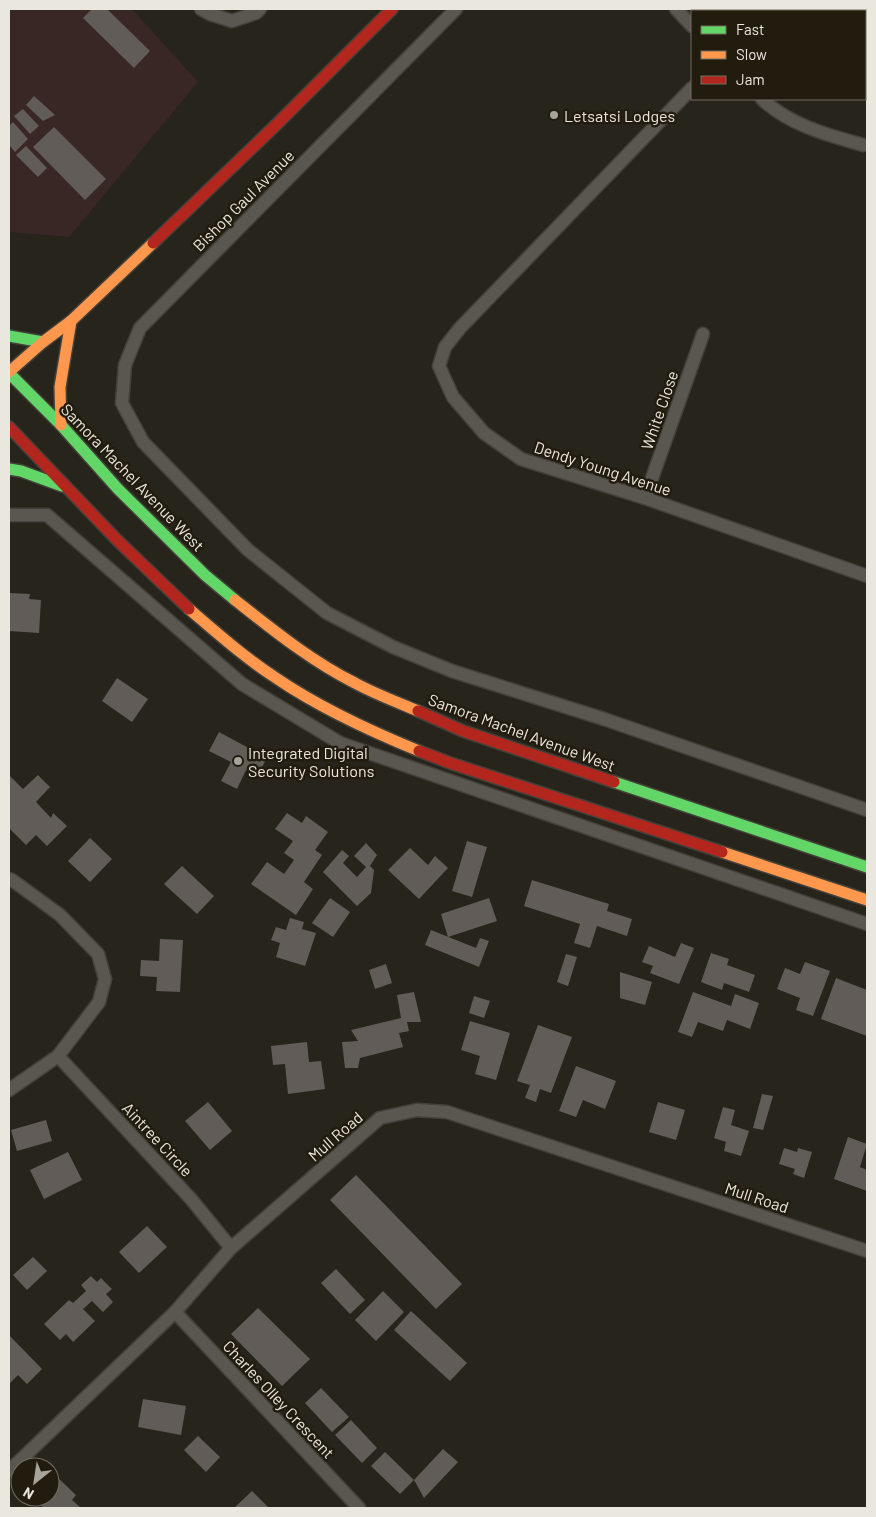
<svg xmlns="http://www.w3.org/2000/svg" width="876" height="1517" font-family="Barlow,sans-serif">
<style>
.industrial{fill:#392726}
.building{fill:#615c57}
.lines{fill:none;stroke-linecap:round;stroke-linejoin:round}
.street-casing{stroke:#44413b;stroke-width:15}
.fast-casing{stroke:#44413b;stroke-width:14}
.slow-casing{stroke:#44413b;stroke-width:14}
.jam-casing{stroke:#44413b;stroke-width:14}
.street{stroke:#5a5751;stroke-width:12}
.fast{stroke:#63d668;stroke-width:11}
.slow{stroke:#ff974d;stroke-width:11}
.jam{stroke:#b3261e;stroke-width:11}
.poi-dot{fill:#a6a39a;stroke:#221c0f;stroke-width:2}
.labels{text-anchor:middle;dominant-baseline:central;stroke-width:5;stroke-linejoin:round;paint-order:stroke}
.poi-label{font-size:16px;fill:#eae7de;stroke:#221c0f;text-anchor:start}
.street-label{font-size:16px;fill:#eae7de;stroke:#221c0f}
</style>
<rect width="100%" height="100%" fill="#27241c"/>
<path class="industrial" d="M9,9H132L198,82L69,237L9,232Z"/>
<g class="building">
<path d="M92,9H107L150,51L134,68L83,18Z"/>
<path d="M34,96L55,115L43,121L26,105Z"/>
<path d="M23,109L39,126L30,134L14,116Z"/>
<path d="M13,122L28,139L15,152L9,145V126Z"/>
<path d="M54,127L106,179L85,200L33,147Z"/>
<path d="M26,146L47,168L38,177L16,155Z"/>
<path d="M9,593L30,594L29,599L41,600L39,633L9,631Z"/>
<path d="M117,678L148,699L132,722L102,701Z"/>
<path d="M219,732L267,758L257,776L246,770L237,789L221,781L231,762L209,751Z"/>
<path d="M9,775L23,789L38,775L50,787L36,802L51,818L53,813L67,826L47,846L36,835L26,845L9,828Z"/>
<path d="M287,813L302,823L306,816L328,832L315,850L322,855L304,882L313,889L296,915L251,884L267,862L284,874L294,860L284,853L293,841L275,829Z"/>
<path d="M90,838L112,859L90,882L68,861Z"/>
<path d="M467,841L487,847L472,897L452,891Z"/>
<path d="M366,843L377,855L370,866L374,870L371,893L357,906L323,872L342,850L349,856L343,863L357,877L366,867L354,856Z"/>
<path d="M410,848L428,865L435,856L448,868L419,899L388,870Z"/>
<path d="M182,866L214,896L197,914L164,884Z"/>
<path d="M532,880L609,904L607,911L632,919L627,936L597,926L590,948L574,943L580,924L524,906Z"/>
<path d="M330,898L350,912L333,937L312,923Z"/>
<path d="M489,898L497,921L448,937L441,914Z"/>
<path d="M290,918L304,922L302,929L316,933L305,966L276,957L280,943L271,940L276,927L286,930Z"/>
<path d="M431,930L476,948L480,938L489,941L479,967L425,945Z"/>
<path d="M160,939L183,940L180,992L156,991L157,977L140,976L141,960L159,961Z"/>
<path d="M681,943L694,948L679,984L650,973L653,966L642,962L649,946L675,957Z"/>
<path d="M711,953L729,959L727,965L755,975L749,992L724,983L722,990L701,982Z"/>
<path d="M566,954L577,957L568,986L557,982Z"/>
<path d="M805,962L830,971L813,1016L796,1010L800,998L777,989L785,968L800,974Z"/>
<path d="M386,964L392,983L375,989L369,970Z"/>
<path d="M620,972L652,982L645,1005L620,998Z"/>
<path d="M836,978L867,990V1036L821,1019Z"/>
<path d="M414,992L421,1022H407L409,1031L399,1033L403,1047L360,1058L358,1068H345L342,1042L358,1041L351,1030L401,1018L397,995Z"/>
<path d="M693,992L731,1006L735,994L759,1003L750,1029L727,1020L723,1031L698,1022L692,1037L678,1032Z"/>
<path d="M474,996L490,1001L484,1018L469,1013Z"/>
<path d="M470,1021L510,1033L496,1080L475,1074L480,1056L461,1050Z"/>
<path d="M538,1025L572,1037L551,1093L540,1089L536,1102L525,1098L530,1085L517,1081Z"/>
<path d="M307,1042L309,1062L321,1061L325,1089L288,1094L285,1064L273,1065L271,1046Z"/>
<path d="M576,1066L616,1081L605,1109L583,1100L576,1117L559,1111Z"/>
<path d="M762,1094L773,1096L763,1130L753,1128Z"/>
<path d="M208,1102L232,1131L210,1150L185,1121Z"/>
<path d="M658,1102L685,1110L676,1140L649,1132Z"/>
<path d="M723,1107L735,1110L731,1125L749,1131L741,1156L724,1151L726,1142L714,1138Z"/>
<path d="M46,1120L52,1141L17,1151L11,1130Z"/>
<path d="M848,1137L867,1144L860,1167L867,1170V1191L834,1179Z"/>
<path d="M784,1148L797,1152L798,1148L812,1152L804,1178L793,1174L795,1169L779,1164Z"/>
<path d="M68,1152L82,1180L44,1199L30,1170Z"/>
<path d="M356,1175L462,1284L436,1309L330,1200Z"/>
<path d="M147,1226L167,1247L139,1273L119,1252Z"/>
<path d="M33,1257L47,1271L27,1290L13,1275Z"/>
<path d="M336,1269L365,1300L350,1314L321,1283Z"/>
<path d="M91,1276L97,1282L101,1278L112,1289L106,1294L113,1302L103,1312L92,1301L83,1309L95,1321L73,1342L66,1334L60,1340L44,1324L69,1300L73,1303L86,1291L81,1285Z"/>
<path d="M383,1291L404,1312L376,1341L355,1320Z"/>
<path d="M258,1308L310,1359L282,1386L231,1334Z"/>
<path d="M411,1311L467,1363L450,1381L394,1330Z"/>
<path d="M9,1335L42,1369L27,1384L18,1375L9,1384Z"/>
<path d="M321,1388L349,1417L332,1432L305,1403Z"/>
<path d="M143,1399L186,1406L181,1435L138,1427Z"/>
<path d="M351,1420L377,1448L362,1463L335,1435Z"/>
<path d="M198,1436L220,1457L206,1472L184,1450Z"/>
<path d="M443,1449L458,1462L424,1498L414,1480Z"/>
<path d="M385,1452L414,1480L400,1494L371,1466Z"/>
<path d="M58,1478L76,1495L72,1500L81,1508H44L36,1501L40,1497H50V1487Z"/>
<path d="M252,1491L269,1508H234Z"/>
</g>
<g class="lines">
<defs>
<g id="street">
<path d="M201,9L210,14L232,21L256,13L260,9"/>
<path d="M456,9L140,328L125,365L122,403L143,442L248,550L327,613L393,647L452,671L604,719L867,810"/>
<path d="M676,9L692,26"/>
<path d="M692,88L460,328L445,347L439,366L453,397L484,433L521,459L645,498L867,576"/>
<path d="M762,99C789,125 828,135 863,145"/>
<path d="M645,498L703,334"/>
<path d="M9,515H47L242,684L340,743L867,924"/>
<path d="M9,879L12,880L60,915L98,954L105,979L99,1002L58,1056L9,1090"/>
<path d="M58,1056L191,1199L231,1248"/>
<path d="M175,1312L359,1508"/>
<path d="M9,1471L175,1312L231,1248L380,1118L417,1110L447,1112L867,1251"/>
</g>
<g id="fast">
<path d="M9,336L43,342"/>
<path d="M9,373L61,425L118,489L205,575L235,600"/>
<path d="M9,469L21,471L62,486"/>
<path d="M614,782L867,867"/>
</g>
<g id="slow">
<path d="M9,372L43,342L71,321L153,243"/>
<path d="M61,425L60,387L71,321"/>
<path d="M235,600C273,630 311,661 355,683C375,694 397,702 418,711"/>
<path d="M189,609C217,633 245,658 276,678C320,708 370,731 419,751"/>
<path d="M722,852L867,900"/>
</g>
<g id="jam">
<path d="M153,243L278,123L392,9"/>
<path d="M9,427L117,540L189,609"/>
<path d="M418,711L463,731L614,782"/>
<path d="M419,751L450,763L722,852"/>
</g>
</defs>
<use href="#street" class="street-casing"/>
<use href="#fast" class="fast-casing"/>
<use href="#slow" class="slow-casing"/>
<use href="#jam" class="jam-casing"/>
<use href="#street" class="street"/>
<use href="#fast" class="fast"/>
<use href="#slow" class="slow"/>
<use href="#jam" class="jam"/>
</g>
<g class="poi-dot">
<circle cx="554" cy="115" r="5"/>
<circle cx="238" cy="761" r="5"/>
</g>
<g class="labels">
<g class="poi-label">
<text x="564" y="115">Letsatsi Lodges</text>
<text x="248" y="752">Integrated Digital<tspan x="248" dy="18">Security Solutions</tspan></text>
</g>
<g class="street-label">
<text transform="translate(243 200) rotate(-45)">Bishop Gaul Avenue</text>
<text transform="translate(659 410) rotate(-71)">White Close</text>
<text transform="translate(603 468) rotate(18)">Dendy Young Avenue</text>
<text transform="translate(133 477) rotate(46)">Samora Machel Avenue West</text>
<text transform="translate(522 732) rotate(20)">Samora Machel Avenue West</text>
<text transform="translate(335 1136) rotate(-41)">Mull Road</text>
<text transform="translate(158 1139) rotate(47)">Aintree Circle</text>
<text transform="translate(757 1197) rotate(18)">Mull Road</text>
<text transform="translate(279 1399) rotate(47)">Charles Olley Crescent</text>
</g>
</g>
<rect width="876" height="1517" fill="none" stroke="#eae7de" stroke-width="20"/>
<rect x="691" y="10" width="175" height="90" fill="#221c0f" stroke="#726d62"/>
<rect x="701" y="26" width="25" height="8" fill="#63d668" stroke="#726d62"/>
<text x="736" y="35" font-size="15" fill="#eae7de">Fast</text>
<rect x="701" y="51" width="25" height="8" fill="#ff974d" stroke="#726d62"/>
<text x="736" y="60" font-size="15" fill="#eae7de">Slow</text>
<rect x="701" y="76" width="25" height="8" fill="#b3261e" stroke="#726d62"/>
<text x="736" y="85" font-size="15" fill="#eae7de">Jam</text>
<g transform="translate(35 1482) rotate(210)"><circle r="24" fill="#221c0f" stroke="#726d62"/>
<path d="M0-4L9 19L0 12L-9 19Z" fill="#a6a39a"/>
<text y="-8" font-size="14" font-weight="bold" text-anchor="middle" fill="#eae7de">N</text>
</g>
</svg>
